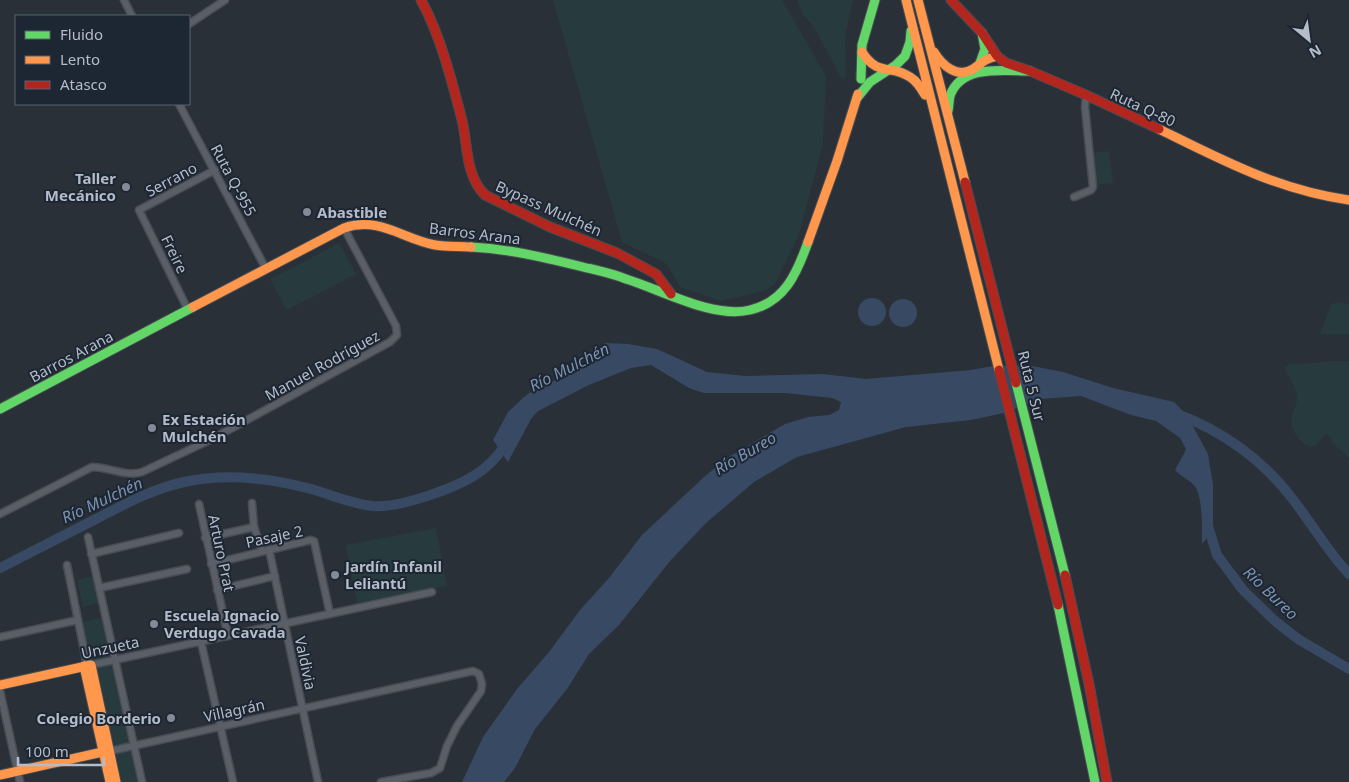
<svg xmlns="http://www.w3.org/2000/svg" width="1349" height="782" font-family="'Noto Sans',sans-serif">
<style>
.green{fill:#273a3e}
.water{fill:#384963}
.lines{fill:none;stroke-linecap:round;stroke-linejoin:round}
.river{stroke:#384963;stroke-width:10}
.street-casing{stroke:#484c53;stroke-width:9}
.fast-casing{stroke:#484c53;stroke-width:11}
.slow-casing{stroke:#484c53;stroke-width:11}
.jam-casing{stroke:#484c53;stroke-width:11}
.street{stroke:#5a5e66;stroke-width:6}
.fast{stroke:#63d668;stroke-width:9}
.slow{stroke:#ff974d;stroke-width:9}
.jam{stroke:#b3261e;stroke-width:9}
.poi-dot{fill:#848b96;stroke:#1d2633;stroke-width:2}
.labels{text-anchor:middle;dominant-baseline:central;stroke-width:4;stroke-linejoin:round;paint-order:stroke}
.street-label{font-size:15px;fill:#b4bcc9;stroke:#1d2633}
.poi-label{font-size:15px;font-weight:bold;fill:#b4bcc9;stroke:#1d2633;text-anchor:start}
.water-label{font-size:16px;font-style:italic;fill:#7c92b1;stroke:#1d2633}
</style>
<rect width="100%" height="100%" fill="#2a3038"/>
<g class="green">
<path d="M553,0H782L826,76L823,143L799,235L775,284L764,291L721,301L680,287L667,264L622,242Z"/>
<path d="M797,0H853L845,36L846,78H841L813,25L803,15Z"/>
<path d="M1109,151L1113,183L1097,185L1093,153Z"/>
<path d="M339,243L356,274L287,310L270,279Z"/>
<path d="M1337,302L1349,304V334L1327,335L1320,334L1331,305Z"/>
<path d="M1334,361H1349V458L1335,445L1329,435H1324C1320,439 1320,445 1314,446C1303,450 1290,429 1291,419C1292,411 1298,405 1297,396C1296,387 1288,376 1284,367L1289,364H1301Z"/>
<path d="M436,528L447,586L357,603L346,545Z"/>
<path d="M93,576L99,603L83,607L77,580Z"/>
<path d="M101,618L137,782H122L95,660L90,661L82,622Z"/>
</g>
<g class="water">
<circle cx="872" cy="312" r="14"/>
<circle cx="903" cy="313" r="14"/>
<path d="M605,343L628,344L657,349L707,372L745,376L823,374L866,379L971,370L993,366L1027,365L1063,372L1113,388L1174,402L1187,415L1208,454L1213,485V531L1202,544C1202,529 1203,502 1196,488C1191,480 1181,477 1175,470C1178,463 1183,457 1186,449L1180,438L1156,421L1131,415L1081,396L1041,399L1004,413L971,420L906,427L797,457L754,482L706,523L670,561L619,625L589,654L567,689L535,729L515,768L504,782H462L483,737L517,689L549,652L580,610L609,578L642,535L704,477L727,458L785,424L808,417L829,415L839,410L841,402L832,398L785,393H704L689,388L651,365L631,368L589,385L538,411L531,419L508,462L493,440L508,412L524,397L538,387L563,377L584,366L600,354Z"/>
</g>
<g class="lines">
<g class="river">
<path d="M1177,414C1221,430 1263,460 1291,497C1311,522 1327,551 1349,574"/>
<path d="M1207,523L1217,555L1243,590L1275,621L1298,639L1349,669"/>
<path d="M0,568C31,552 63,536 94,520C123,505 152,489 184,482C226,473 270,478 311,489C332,495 352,504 373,506C401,508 465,486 486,467C494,460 502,451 507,441"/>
</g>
<defs>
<g id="street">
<path d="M124,0L132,16"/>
<path d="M189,24L225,0"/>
<path d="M179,104L266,269"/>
<path d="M1074,197L1091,190L1093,187L1085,107L1086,95"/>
<path d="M188,310L139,210L215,170"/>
<path d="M252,503L254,527L262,551"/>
<path d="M199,504L228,636"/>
<path d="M0,514L92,467C109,467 124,477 142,472L212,439L390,342L397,335L396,326L344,228"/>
<path d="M88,537L142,782"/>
<path d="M205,538L254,527"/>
<path d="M269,549L318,782"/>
<path d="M91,554L179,533"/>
<path d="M211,564L311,540L314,541L330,614"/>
<path d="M67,565L87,665"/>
<path d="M99,588L187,569"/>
<path d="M217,590L275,576"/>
<path d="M0,637L78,620"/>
<path d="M201,642L233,782"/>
<path d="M91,665L432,592"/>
<path d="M0,691L20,782"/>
<path d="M110,751L473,671L479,674L482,684L481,691L457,726L447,746L440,768L431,773L381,782"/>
</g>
<g id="fast">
<path d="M980,63L985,49L982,33"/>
<path d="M861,79L862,45L875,0"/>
<path d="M857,98L870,82L896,65L905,56L910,42L911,31"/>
<path d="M948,111C949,106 949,100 950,96C961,64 1004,71 1030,71"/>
<path d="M471,247C509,249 542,257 579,266C595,270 611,273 626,279C662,290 713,319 750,310C785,302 797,273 808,242"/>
<path d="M1016,383L1065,575"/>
<path d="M0,409L193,307"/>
<path d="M1058,605L1095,782"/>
</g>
<g id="slow">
<path d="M906,0L999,370"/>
<path d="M918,0L965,182"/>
<path d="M862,52C878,77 890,64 910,77C917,81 921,88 925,95"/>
<path d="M934,52C942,65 957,79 973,69C984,62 982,60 997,56"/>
<path d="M1159,129C1222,160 1278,190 1349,200"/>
<path d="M808,242L837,161L858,94"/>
<path d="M193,307L344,228C379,216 403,239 435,245C447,247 459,246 471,247"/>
<path d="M84,666L110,782"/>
<path d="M0,685L91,665L116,782"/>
<path d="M0,775L107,751"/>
</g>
<g id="jam">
<path d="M421,0C440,34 452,81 462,120C468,145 465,175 485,195L550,227L617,253L656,274L671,294"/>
<path d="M951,0L982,33L997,56L1006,63L1030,71L1086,95L1159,129"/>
<path d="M965,182L1016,383"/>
<path d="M999,370L1058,605"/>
<path d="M1065,575L1089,684L1107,782"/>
</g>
</defs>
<use href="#street" class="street-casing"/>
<use href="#fast" class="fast-casing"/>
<use href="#slow" class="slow-casing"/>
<use href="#jam" class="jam-casing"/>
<use href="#street" class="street"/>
<use href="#fast" class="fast"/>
<use href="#slow" class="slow"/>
<use href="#jam" class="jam"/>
</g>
<g class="poi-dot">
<circle cx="126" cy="187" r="5"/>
<circle cx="307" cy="212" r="5"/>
<circle cx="152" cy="428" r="5"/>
<circle cx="335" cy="575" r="5"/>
<circle cx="154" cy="624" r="5"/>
<circle cx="171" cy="718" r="5"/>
</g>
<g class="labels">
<g class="street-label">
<text transform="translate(1143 107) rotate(25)">Ruta Q-80</text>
<text transform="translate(171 179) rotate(-28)">Serrano</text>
<text transform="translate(234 180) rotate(62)">Ruta Q-955</text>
<text transform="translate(549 208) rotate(24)">Bypass Mulchén</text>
<text transform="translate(475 233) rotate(7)">Barros Arana</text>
<text transform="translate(175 254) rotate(64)">Freire</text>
<text transform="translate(71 356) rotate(-28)">Barros Arana</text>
<text transform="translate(322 365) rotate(-29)">Manuel Rodríguez</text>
<text transform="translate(1032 386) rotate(76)">Ruta 5 Sur</text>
<text transform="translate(274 536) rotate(-12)">Pasaje 2</text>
<text transform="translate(222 553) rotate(78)">Arturo Prat</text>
<text transform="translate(110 647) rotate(-12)">Unzueta</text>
<text transform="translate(306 663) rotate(78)">Valdivia</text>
<text transform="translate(234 710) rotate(-12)">Villagrán</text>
</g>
<g class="poi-label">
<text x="116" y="178" text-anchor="end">Taller<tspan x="116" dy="17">Mecánico</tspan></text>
<text x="317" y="212">Abastible</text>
<text x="162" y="419">Ex Estación<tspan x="162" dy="17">Mulchén</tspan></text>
<text x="345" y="566">Jardín Infanil<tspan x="345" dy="17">Leliantú</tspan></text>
<text x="164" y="615">Escuela Ignacio<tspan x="164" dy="17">Verdugo Cavada</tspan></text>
<text x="161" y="718" text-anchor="end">Colegio Borderio</text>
</g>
<g class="water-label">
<text transform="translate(569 367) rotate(-27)">Río Mulchén</text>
<text transform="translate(745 453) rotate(-30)">Río Bureo</text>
<text transform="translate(102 500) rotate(-25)">Río Mulchén</text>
<text transform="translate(1271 593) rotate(44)">Río Bureo</text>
</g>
</g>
<rect x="15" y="15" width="175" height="90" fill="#1d2633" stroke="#59626f"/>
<rect x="25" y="31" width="25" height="8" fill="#63d668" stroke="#59626f"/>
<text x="60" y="40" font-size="15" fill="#b4bcc9">Fluido</text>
<rect x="25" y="56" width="25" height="8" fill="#ff974d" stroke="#59626f"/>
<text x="60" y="65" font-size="15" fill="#b4bcc9">Lento</text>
<rect x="25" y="81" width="25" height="8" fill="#b3261e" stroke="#59626f"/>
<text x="60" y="90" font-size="15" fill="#b4bcc9">Atasco</text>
<g transform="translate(1309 40) rotate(151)" stroke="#1d2633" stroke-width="4" paint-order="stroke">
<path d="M0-4L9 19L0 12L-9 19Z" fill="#b4bcc9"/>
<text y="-8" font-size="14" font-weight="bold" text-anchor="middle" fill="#b4bcc9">N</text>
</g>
<path d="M18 757v8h86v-8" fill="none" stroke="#b4bcc9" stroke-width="2.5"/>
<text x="25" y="757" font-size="15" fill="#b4bcc9" stroke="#1d2633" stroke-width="4" paint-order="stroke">100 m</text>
</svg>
